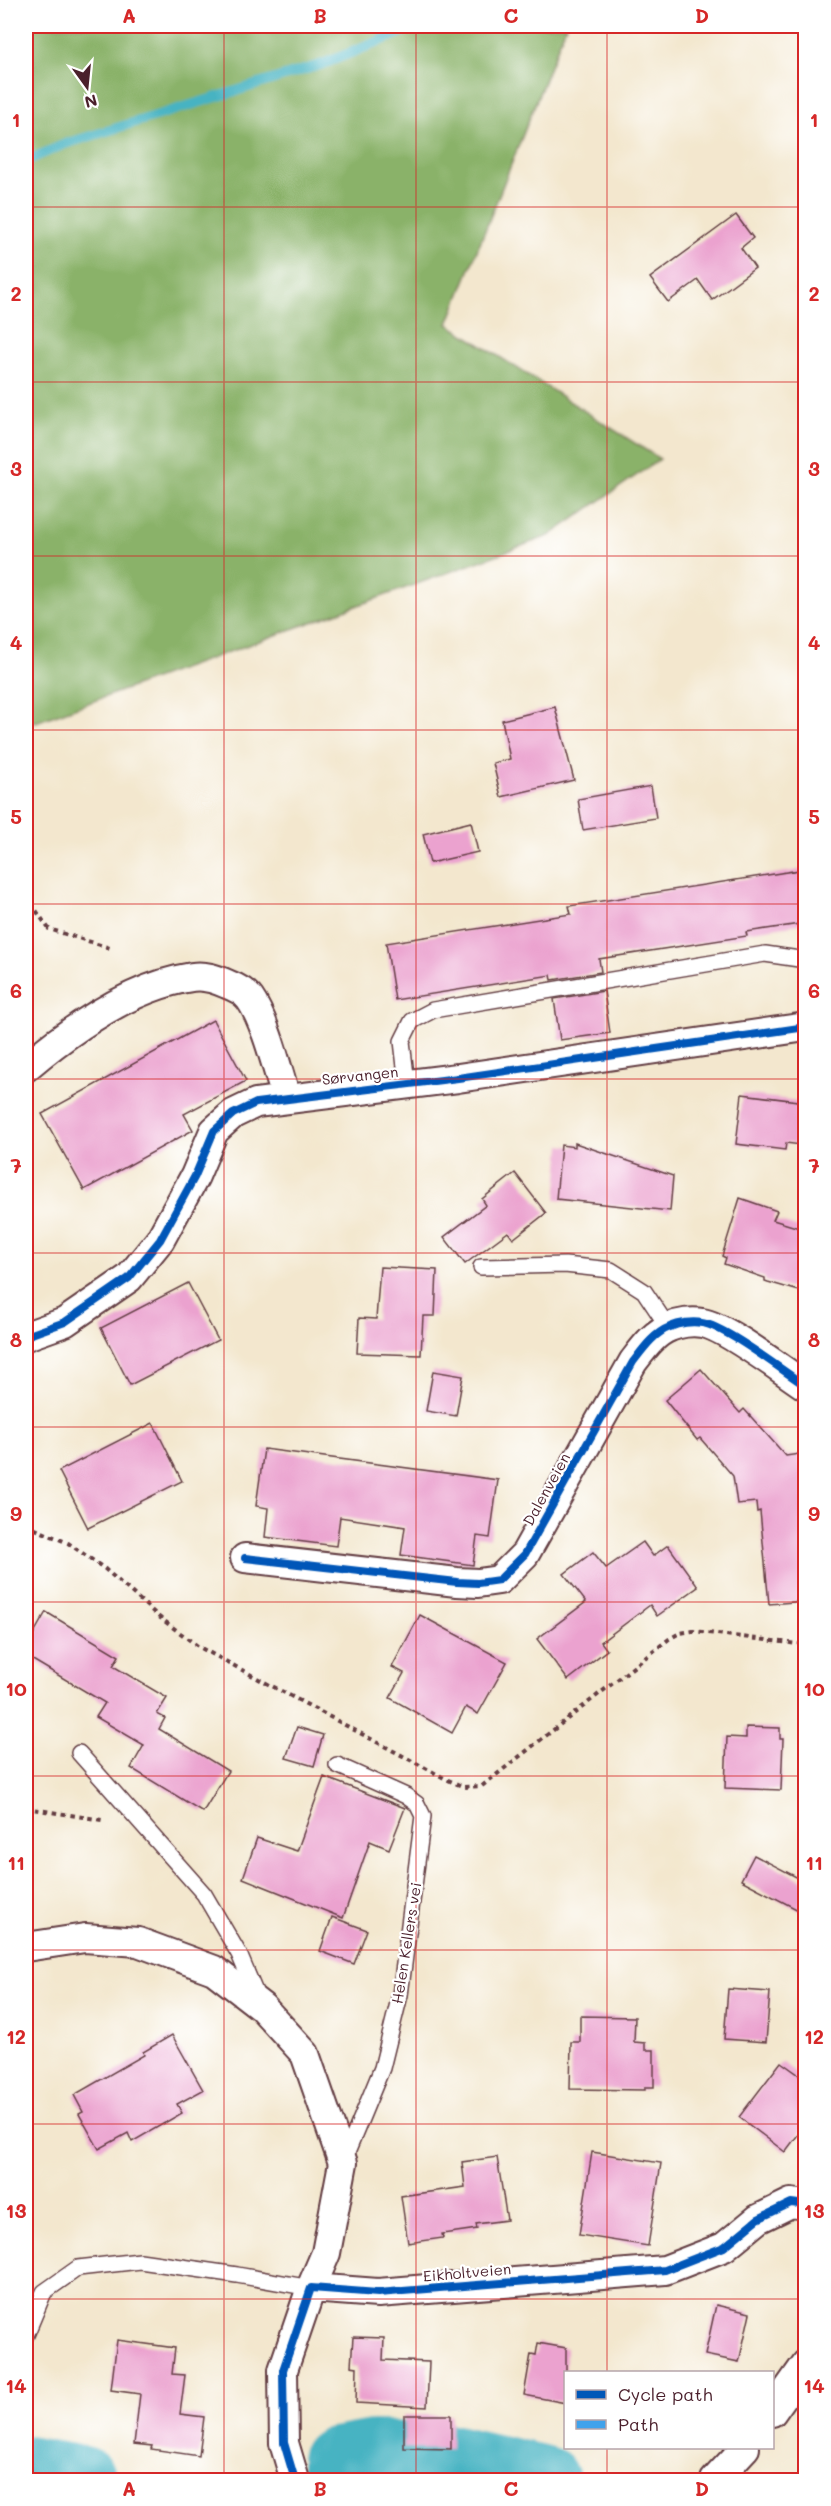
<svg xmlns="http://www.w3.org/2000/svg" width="831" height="2506" font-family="Mali,sans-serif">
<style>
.forest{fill:#8ab269;stroke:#6a684a;stroke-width:1.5}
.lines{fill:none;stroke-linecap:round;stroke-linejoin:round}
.stream{stroke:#46b3c2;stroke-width:10}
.river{stroke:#46b3c2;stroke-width:68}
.building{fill:#eba2cf}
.lane-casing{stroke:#633d43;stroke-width:18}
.street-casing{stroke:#633d43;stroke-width:32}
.path{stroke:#633d43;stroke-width:4;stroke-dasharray:4.5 4.5;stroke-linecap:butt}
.lane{stroke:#fff;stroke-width:15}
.street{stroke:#fff;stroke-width:28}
.quiet{stroke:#40a2eb;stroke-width:6;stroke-dasharray:12 6;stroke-linecap:butt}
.cycleway-casing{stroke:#fff;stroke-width:11}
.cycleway{stroke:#0057b8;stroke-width:8}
.grid{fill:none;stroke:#d62828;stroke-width:1.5;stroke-opacity:0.55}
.labels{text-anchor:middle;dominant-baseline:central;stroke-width:4.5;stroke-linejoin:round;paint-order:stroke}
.street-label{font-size:15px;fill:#4a1f2b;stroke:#fff}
.neatline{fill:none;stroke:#d62828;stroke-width:2}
.grid-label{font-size:20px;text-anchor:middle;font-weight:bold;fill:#d62828}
</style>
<rect width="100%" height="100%" fill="#fff"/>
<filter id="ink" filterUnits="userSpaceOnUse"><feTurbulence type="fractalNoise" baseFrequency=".0167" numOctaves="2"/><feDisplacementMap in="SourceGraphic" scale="12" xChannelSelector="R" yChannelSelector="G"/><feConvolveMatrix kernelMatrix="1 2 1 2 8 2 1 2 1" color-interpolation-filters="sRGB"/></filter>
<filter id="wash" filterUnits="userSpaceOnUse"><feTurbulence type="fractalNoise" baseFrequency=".008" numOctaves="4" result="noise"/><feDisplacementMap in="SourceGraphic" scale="24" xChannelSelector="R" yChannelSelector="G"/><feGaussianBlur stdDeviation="1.35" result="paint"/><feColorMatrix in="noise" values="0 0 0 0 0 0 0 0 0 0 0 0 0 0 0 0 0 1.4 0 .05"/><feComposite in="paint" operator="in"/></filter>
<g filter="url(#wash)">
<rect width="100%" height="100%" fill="#f3e7ce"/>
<path class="forest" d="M26,26H566L448,324L660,459L549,536L36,722L26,719Z"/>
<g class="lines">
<path class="stream" d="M26,161L65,144L323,64L417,26"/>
<g class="river">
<path d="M335,2461L373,2454L438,2455L546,2480"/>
<path d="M26,2470L83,2480"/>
</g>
</g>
<g id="blocks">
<g class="building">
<path d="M736,215L753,238L741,248L755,268L712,300L698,280L668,302L650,278Z"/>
<path d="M555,707L574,780L501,797L493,763L510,759L502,720Z"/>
<path d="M651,786L656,818L583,830L578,799Z"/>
<path d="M471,822L478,852L430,863L423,834Z"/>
<path d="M806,869V923L746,932L747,936L599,959L601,972L552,980L551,975L395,1000L386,943L571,914L569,906Z"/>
<path d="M604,991L610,1033L560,1040L554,999Z"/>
<path d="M213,1020L246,1081L184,1114L193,1130L84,1190L42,1114Z"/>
<path d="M742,1094L806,1102L801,1145L786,1143L785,1150L736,1144Z"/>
<path d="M575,1143L673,1176L670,1211L556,1199L561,1145L575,1147Z"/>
<path d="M515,1173L546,1213L513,1239L508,1232L465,1264L444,1237L486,1205L482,1199Z"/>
<path d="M740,1198L777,1211L773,1220L806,1230V1293L768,1282L765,1281V1278L724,1264L726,1258L722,1256Z"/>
<path d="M380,1267L437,1270L435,1316H423L421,1355L357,1353L359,1318L376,1319Z"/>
<path d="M188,1283L218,1340L130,1385L101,1328Z"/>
<path d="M701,1369L740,1413L744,1409L786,1456L799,1454L806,1501V1601L769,1604L760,1511L757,1512L756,1502L737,1504L733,1476L700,1438L697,1440L665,1400Z"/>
<path d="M433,1371L463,1376L456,1416L426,1411Z"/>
<path d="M153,1423L182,1481L88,1528L59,1471Z"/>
<path d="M264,1449L498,1480L490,1538L477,1536L473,1565L401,1555L405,1527L340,1517L336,1546L265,1537L268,1508L256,1506Z"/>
<path d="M643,1542L653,1556L668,1545L698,1587L657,1616L650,1605L601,1642L607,1650L568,1680L537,1639L586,1602L564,1574L593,1552L606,1568Z"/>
<path d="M46,1612L119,1656L113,1666L167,1698L157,1714L165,1718L159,1729L228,1771L203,1812L131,1768L144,1745L96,1717L105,1703L26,1656V1647Z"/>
<path d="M420,1615L507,1662L478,1714L466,1707L452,1733L390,1698L404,1673L392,1667Z"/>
<path d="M297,1727L323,1735L314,1766L286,1758Z"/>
<path d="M746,1727L780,1728V1739H783L781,1790L725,1788L727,1737L746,1738Z"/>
<path d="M324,1777L405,1808L389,1849L370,1841L343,1918L243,1878L257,1838L297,1851Z"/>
<path d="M754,1855L806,1882V1914L741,1880Z"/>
<path d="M332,1917L367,1930L354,1964L320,1951Z"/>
<path d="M728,1989L770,1992L766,2042L724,2039Z"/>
<path d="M580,2016L635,2017L634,2042L645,2043V2050H654V2087H645V2090L570,2089L571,2042H580Z"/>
<path d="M172,2035L203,2090L177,2104L182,2113L132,2142L128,2133L99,2149L79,2114L83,2112L74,2095L144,2055L143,2052Z"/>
<path d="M781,2062L806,2080V2124L785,2152L739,2117Z"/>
<path d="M592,2152L661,2163L648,2246L579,2235Z"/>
<path d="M497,2157L507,2220L476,2224L477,2229L442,2234L443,2238L408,2243L401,2196L465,2187L462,2162Z"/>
<path d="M716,2305L750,2313L739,2362L705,2355Z"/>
<path d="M353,2337L384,2338L383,2360L429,2362L427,2407L356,2403L357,2367L351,2366Z"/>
<path d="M117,2340L175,2348L172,2374L185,2375L180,2414L204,2417L199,2456L151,2449L152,2446L134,2444L140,2394L111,2390Z"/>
<path d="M538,2343L566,2348V2403L524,2395L531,2354L536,2355Z"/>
<path d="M404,2415H451V2449L404,2448Z"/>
</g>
</g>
</g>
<g filter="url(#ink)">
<use href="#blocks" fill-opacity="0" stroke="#633d43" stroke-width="1.5"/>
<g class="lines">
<defs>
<g id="lane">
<path d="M407,1084L402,1041L412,1021L433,1010L765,954L806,960"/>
<path d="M481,1267L565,1265L611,1270L644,1291L668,1327"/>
<path d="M79,1753L204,1894L239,1954L258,1999"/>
<path d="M337,1765L406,1796L417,1804L423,1816L400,1995L382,2068L344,2160"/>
<path d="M26,2335L44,2292L78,2268L140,2261L237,2275L311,2288"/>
</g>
<g id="street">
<path d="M26,1067C71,1029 132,986 192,977C205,975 216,979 227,984C235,987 245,992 250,999C266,1022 277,1069 286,1097"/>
<path d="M26,1336L65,1322L129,1278L160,1240L195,1176L214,1131L233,1114L256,1103L458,1078L806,1027"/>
<path d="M245,1558L457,1582L478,1583L499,1580L525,1554L633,1362C643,1349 654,1333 670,1327C679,1323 692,1321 702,1323C725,1326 783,1371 806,1386"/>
<path d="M26,1947L85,1938L138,1942L214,1970L262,2007L305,2054L343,2163L326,2253L311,2288"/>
<path d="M772,2412L806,2364"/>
<path d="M295,2480L284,2443L283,2370L311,2288L378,2293L665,2270L724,2247L758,2219L791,2203L806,2205"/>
<path d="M715,2480L745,2448"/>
</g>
</defs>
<use href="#lane" class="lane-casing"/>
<use href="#street" class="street-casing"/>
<g class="path">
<path d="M26,896L49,929L110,948"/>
<path d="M26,1525L68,1543L105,1569L159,1617L199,1647L446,1779L464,1787L482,1786L669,1639L680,1633L693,1631L806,1645"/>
<path d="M26,1808L102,1820"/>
</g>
<use href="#lane" class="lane"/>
<use href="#street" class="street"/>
<path class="quiet" d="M800,2373L806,2376"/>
<defs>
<g id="cycleway">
<path d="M26,1336L65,1322L129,1278L160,1240L195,1176L214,1131L233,1114L256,1103L458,1078L806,1027"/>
<path d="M245,1558L457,1582L478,1583L499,1580L525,1554L633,1362C643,1349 654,1333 670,1327C679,1323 692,1321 702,1323C725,1326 783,1371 806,1386"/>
<path d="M295,2480L284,2443L283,2370L311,2288L378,2293L665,2270L724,2247L758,2219L791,2203L806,2205"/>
</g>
</defs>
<use href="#cycleway" class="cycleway-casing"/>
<use href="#cycleway" class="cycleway"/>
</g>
</g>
<path class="grid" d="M224,26V2480M416,26V2480M607,26V2372M26,207H806M26,382H806M26,556H806M26,730H806M26,904H806M26,1079H806M26,1253H806M26,1427H806M26,1602H806M26,1776H806M26,1950H806M26,2124H806M26,2299H806M607,2448V2480"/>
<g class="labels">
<g class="street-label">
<text transform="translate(360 1075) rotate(-6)">Sørvangen</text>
<text transform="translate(546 1489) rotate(-61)">Dalenveien</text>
<text transform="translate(406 1943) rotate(-81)">Helen Kellers vei</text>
<text transform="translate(467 2272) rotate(-5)">Eikholtveien</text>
</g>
</g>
<rect width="831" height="2506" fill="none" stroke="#fff" stroke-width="66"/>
<rect x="564" y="2371" width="210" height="78" fill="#ffffff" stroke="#b7a5aa" stroke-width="1.5"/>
<rect x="576" y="2390" width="30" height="9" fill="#0057b8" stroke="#b7a5aa" stroke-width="1.5"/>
<text x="618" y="2401" font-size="18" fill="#4a1f2b">Cycle path</text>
<rect x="576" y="2420" width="30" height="9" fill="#40a2eb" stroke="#b7a5aa" stroke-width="1.5"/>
<text x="618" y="2431" font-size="18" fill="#4a1f2b">Path</text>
<g transform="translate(87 87) rotate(165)" stroke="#ffffff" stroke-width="4.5" paint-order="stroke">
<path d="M0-4.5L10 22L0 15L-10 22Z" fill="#4a1f2b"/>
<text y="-9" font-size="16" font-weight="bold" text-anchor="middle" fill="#4a1f2b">N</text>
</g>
<rect x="33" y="33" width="765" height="2440" class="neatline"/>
<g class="grid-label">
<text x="129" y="23">A</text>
<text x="320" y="23">B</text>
<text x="511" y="23">C</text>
<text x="702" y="23">D</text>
<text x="16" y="127">1</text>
<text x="814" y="127">1</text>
<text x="16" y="301">2</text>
<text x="814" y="301">2</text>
<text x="16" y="476">3</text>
<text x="814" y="476">3</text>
<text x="16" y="650">4</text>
<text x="814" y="650">4</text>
<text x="16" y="824">5</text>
<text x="814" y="824">5</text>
<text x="16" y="998">6</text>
<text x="814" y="998">6</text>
<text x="16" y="1173">7</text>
<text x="814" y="1173">7</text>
<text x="16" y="1347">8</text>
<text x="814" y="1347">8</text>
<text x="16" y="1521">9</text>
<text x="814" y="1521">9</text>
<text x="16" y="1696">10</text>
<text x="814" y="1696">10</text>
<text x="16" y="1870">11</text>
<text x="814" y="1870">11</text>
<text x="16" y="2044">12</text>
<text x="814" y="2044">12</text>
<text x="16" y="2218">13</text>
<text x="814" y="2218">13</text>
<text x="16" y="2393">14</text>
<text x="814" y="2393">14</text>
<text x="129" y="2496">A</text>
<text x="320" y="2496">B</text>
<text x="511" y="2496">C</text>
<text x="702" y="2496">D</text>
</g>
</svg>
